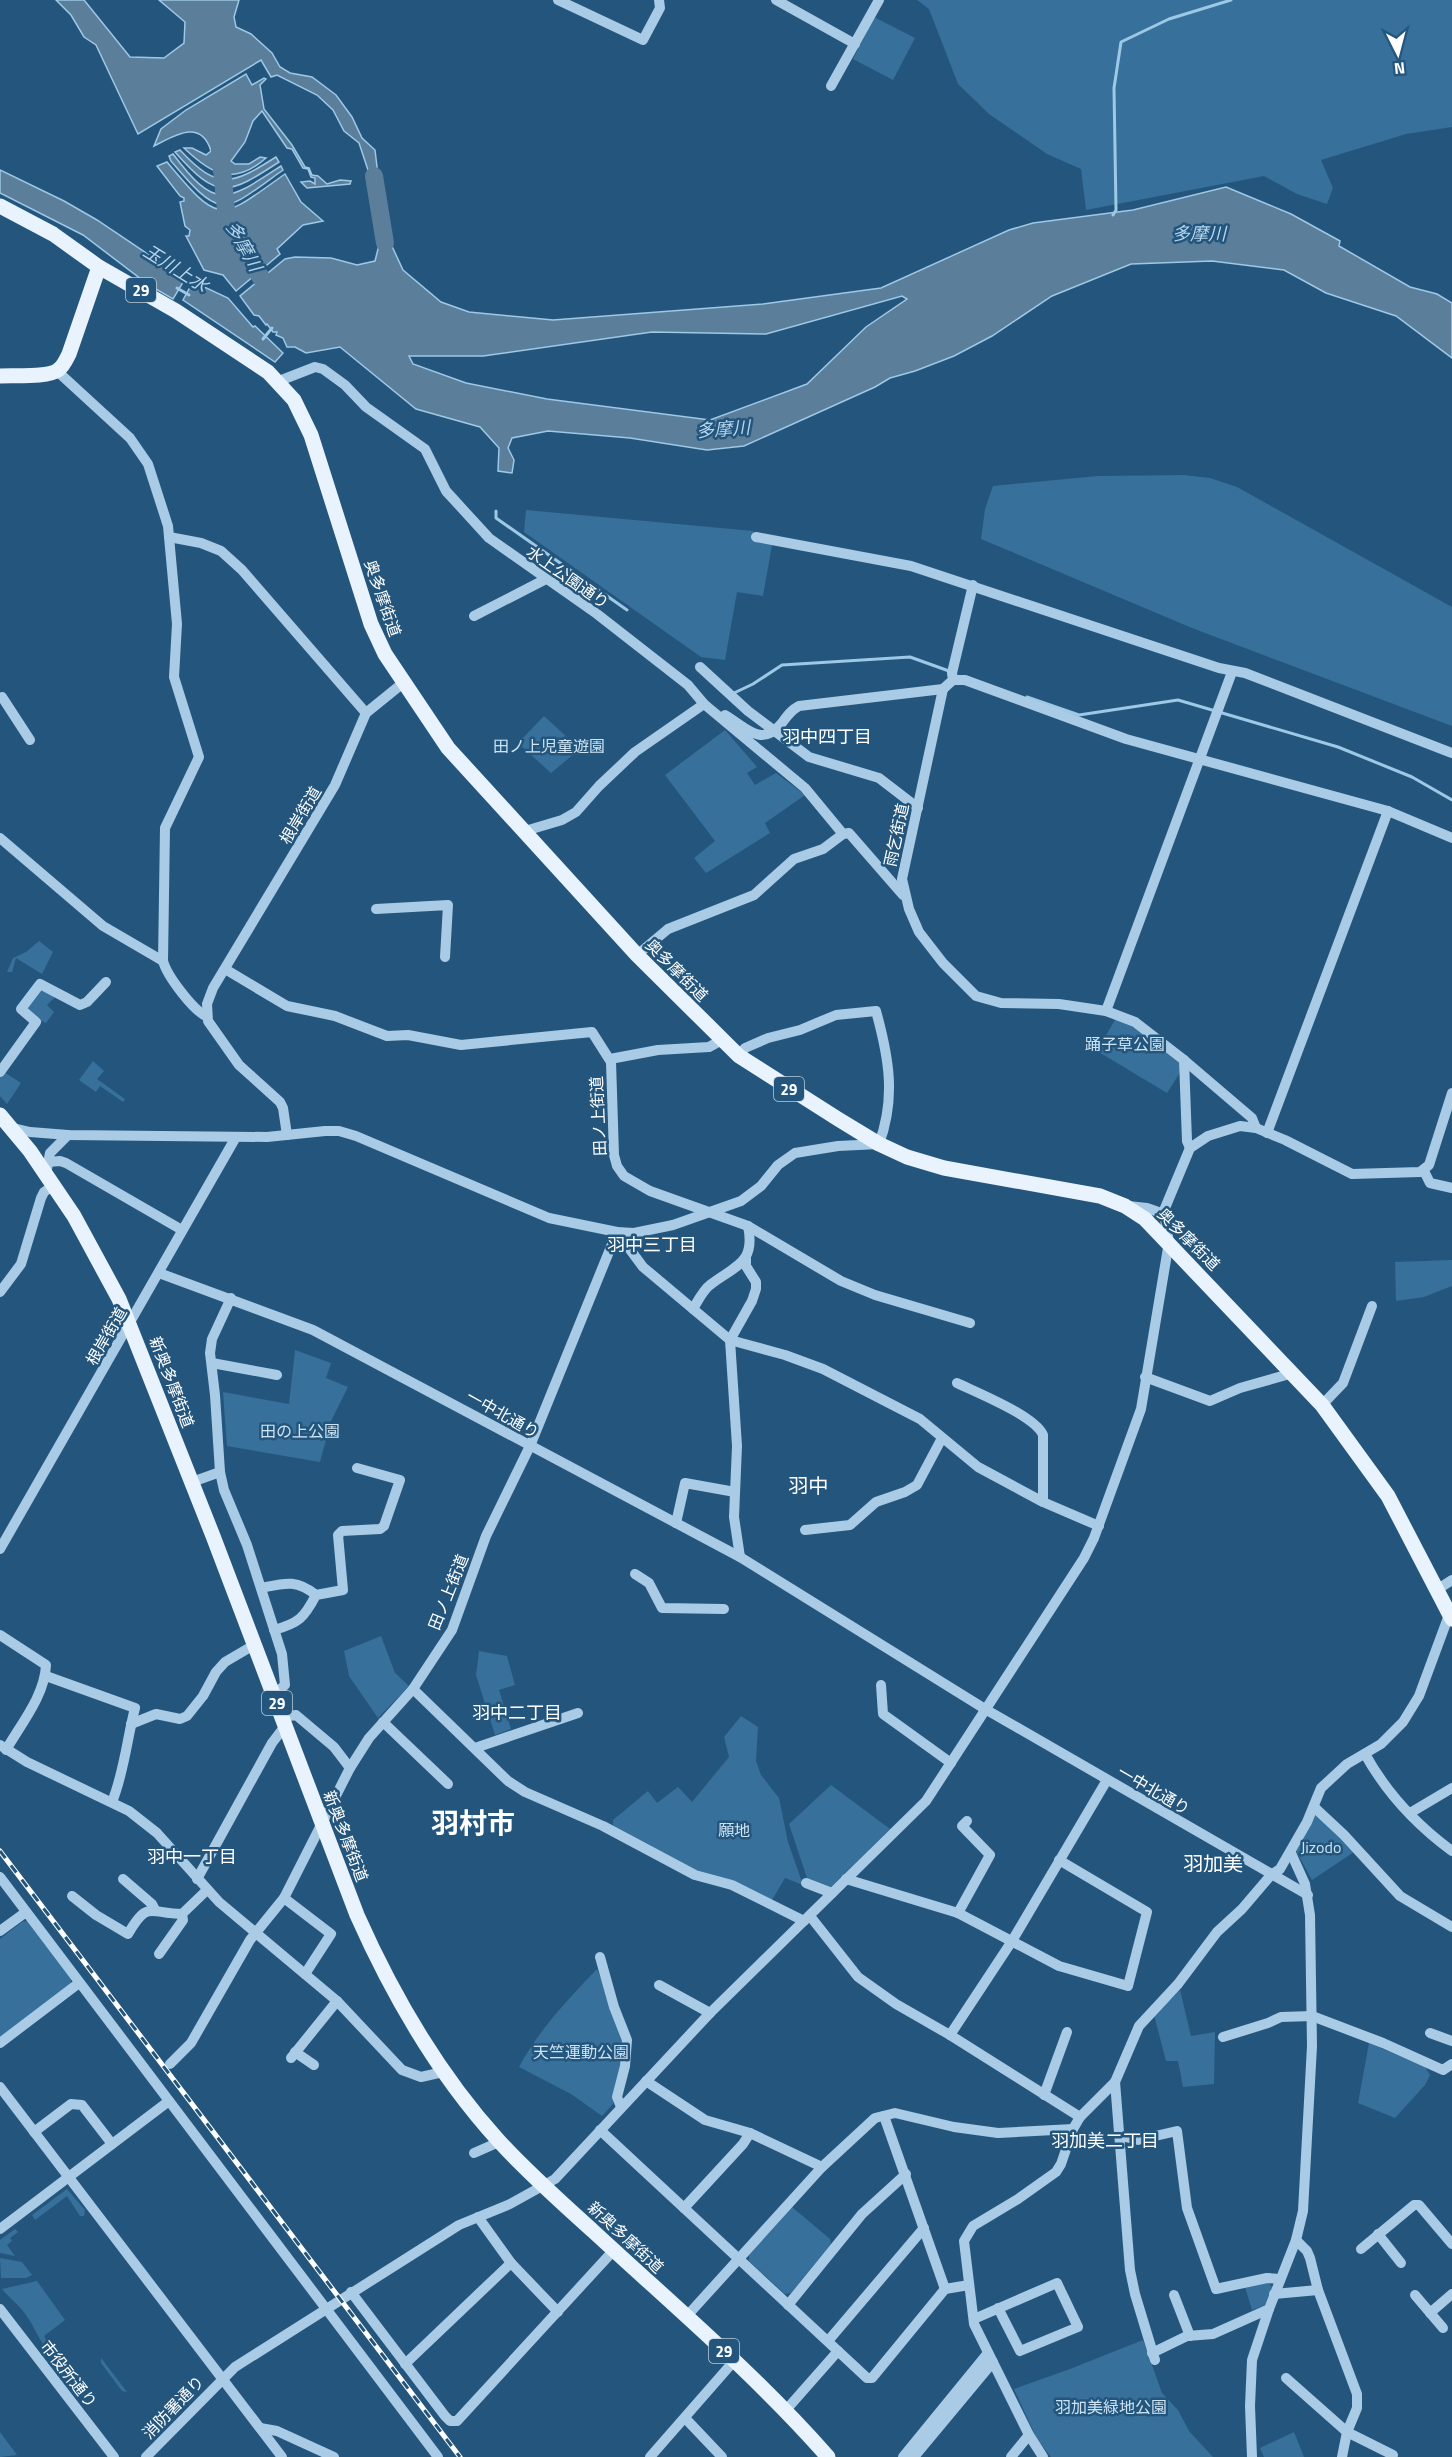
<svg xmlns="http://www.w3.org/2000/svg" width="1452" height="2457" font-family="'Titillium Web','Noto Sans JP',sans-serif">
<style>
.green{fill:#37709a}
.water{fill:#5b7e9a;stroke:#9dc8e6;stroke-width:1.5;fill-rule:evenodd}
.lines{fill:none;stroke-linecap:round;stroke-linejoin:round}
.stream{stroke:#9dc8e6;stroke-width:3}
.river{stroke:#5b7e9a;stroke-width:18}
.minor{stroke:#a9cbe5;stroke-width:10}
.major{stroke:#e9f3fd;stroke-width:15}
.rail-casing{stroke:#fff;stroke-width:5}
.rail{stroke:#24567d;stroke-width:3;stroke-dasharray:9;stroke-linecap:butt}
.labels{text-anchor:middle;dominant-baseline:central;stroke-width:5;stroke-linejoin:round;paint-order:stroke}
.shield{fill:#24567d;stroke:#bdccd8;stroke-width:1.5}
.shield-label{font-size:15px;font-weight:bold;fill:#fff}
.street-label{font-size:16px;fill:#fff;stroke:#24567d}
.park-label{font-size:16px;fill:#cce3f4;stroke:#24567d}
.water-label{font-size:18px;font-style:italic;fill:#b4d5ed;stroke:#24567d}
.neighbourhood-label{font-size:18px;fill:#fff;stroke:#24567d}
.quarter-label{font-size:20px;fill:#fff;stroke:#24567d}
.town-label{font-size:28px;font-weight:bold;fill:#fff;stroke:#24567d}
</style>
<rect width="100%" height="100%" fill="#24567d"/>
<g class="green">
<path d="M917,0H1452V127L1406,134L1321,160L1333,188L1327,204L1297,194L1264,176L1086,210L1081,169L1047,154L989,114L958,84L929,9Z"/>
<path d="M874,17L915,38L893,80L853,59Z"/>
<path d="M1183,475L1210,478L1237,487L1452,607V726L1192,628L981,539L985,509L993,486L1098,476Z"/>
<path d="M526,510L753,531V541L772,545L763,596L737,592L725,660L701,657L524,532Z"/>
<path d="M544,716L580,749L551,773L518,743Z"/>
<path d="M725,730L757,767L747,773L755,785L776,773L805,795L765,823L770,833L706,873L694,858L715,841L665,775Z"/>
<path d="M39,941L53,952L42,974L16,958L12,972H7L13,958L26,952Z"/>
<path d="M40,989L56,996L47,1005L54,1012L46,1023L34,1017L26,1008Z"/>
<path d="M1116,1018L1136,1027L1180,1061L1181,1071L1167,1093L1097,1051Z"/>
<path d="M93,1061L104,1071L97,1079L125,1099L123,1102L100,1086L96,1092L79,1080Z"/>
<path d="M4,1072L21,1083L7,1104L0,1096V1078Z"/>
<path d="M1452,1260V1286L1424,1297L1396,1301L1395,1262Z"/>
<path d="M295,1350L331,1363L326,1378L348,1387L331,1421L320,1462L227,1446L223,1392L289,1404Z"/>
<path d="M381,1636L395,1673L409,1686L378,1718L349,1676L344,1651Z"/>
<path d="M479,1651L507,1656L515,1685L499,1690L511,1729L495,1735L476,1675Z"/>
<path d="M741,1716L758,1727L756,1761L761,1775L779,1798L788,1842L803,1885L785,1878L772,1900L695,1873L613,1826V1820L648,1791L657,1803L678,1787L692,1802L729,1757L724,1737Z"/>
<path d="M831,1785L890,1829L831,1887L807,1878L789,1824Z"/>
<path d="M1318,1811L1354,1852L1312,1880L1295,1849Z"/>
<path d="M27,1921L71,1979V1985L0,2038V1939L22,1922Z"/>
<path d="M597,1969L614,2007L625,2051L613,2104L602,2116L571,2094L519,2067C538,2031 569,1998 597,1969Z"/>
<path d="M1180,1990L1191,2036L1215,2032L1214,2084L1183,2087L1178,2061H1166L1154,2015Z"/>
<path d="M1369,2043L1425,2067L1430,2075L1425,2085L1395,2118L1358,2103Z"/>
<path d="M67,2189L85,2210L84,2216H80L67,2196L35,2220L32,2215Z"/>
<path d="M792,2207L830,2239L831,2244L791,2293L785,2294L749,2261V2254Z"/>
<path d="M15,2229L18,2232L10,2238L12,2241L7,2245L15,2256L0,2253V2240Z"/>
<path d="M0,2258L22,2262L32,2275L26,2278H1Z"/>
<path d="M37,2281L65,2320L44,2336L46,2340L43,2344C37,2335 34,2327 28,2318C21,2306 10,2299 2,2289Z"/>
<path d="M1268,2282L1272,2287L1265,2305L1252,2310L1245,2287Z"/>
<path d="M1143,2340L1162,2393L1178,2410L1189,2431L1213,2457H1051L1037,2439L1014,2389L1070,2369Z"/>
<path d="M101,2358L127,2392L122,2391L101,2363Z"/>
<path d="M0,2432L17,2455L0,2457Z"/>
<path d="M1294,2432L1304,2457H1264L1260,2448Z"/>
</g>
<g class="water">
<path d="M56,0H84L130,57L164,58L184,43L185,22L159,0H239L234,17L236,27L251,34L272,53L280,67L290,73L312,77L336,95L352,117L362,138L375,150L378,175L370,176L359,143L344,131L333,110L317,95L277,75L271,77L261,60L138,134L96,45L84,37L71,15Z"/>
<path d="M246,74L252,85L264,78L266,79L260,85L264,109L292,145L305,167L309,168L312,175L318,176L327,184L340,180L351,181L350,184L307,188L301,182L310,181L315,184V178L311,177L308,169L303,168L292,149L287,148L262,111L253,121L245,142L231,161L235,164H249L260,157L266,158C233,187 211,174 184,148H192L206,155L211,151C201,118 174,136 154,146L161,129L186,110Z"/>
<path d="M180,150C218,191 232,185 276,157L279,162C228,195 218,201 175,152Z"/>
<path d="M173,154C216,211 226,202 281,166L283,170C222,214 222,221 171,161L169,156Z"/>
<path d="M167,162C221,227 220,220 285,174L301,202L323,221L303,225L277,249L280,254L236,291L223,275L204,270L186,236H189L190,230L185,226L180,202L184,201V198L180,196L157,166Z"/>
<path d="M0,170L64,201L97,220L185,279L173,299L149,285L83,235L0,193Z"/>
<path d="M1226,187L1291,214L1340,241L1339,246L1410,287L1437,294L1452,303V358L1396,316L1326,293L1284,270L1212,261L1131,264L1052,296L992,336L954,356L915,371L890,378L875,387L744,446L707,450L630,438L548,431L512,438L508,448L514,460L512,473L498,471L499,448L480,427L416,409L340,347L306,353L295,347H287L283,338L276,335L277,332H273L267,324L266,325L259,316L254,315L240,296L285,259L295,257L331,258L357,265L375,261L379,245L390,242L403,270L441,302L469,312L553,320L763,304L881,288L1009,230L1033,223L1133,210ZM902,296L907,299L866,327L807,384L710,420L547,399L466,383L413,364L409,356H483L652,332L766,334Z"/>
<path d="M193,282L199,287L200,285L228,298L253,327L255,326L283,353L275,362L183,300Z"/>
</g>
<g class="lines">
<g class="stream">
<path d="M1113,215L1116,210L1114,88L1121,42L1169,19L1231,0"/>
<path d="M177,288L189,295"/>
<path d="M263,339L272,328"/>
<path d="M496,511V518L627,610"/>
<path d="M734,693L753,684L782,665L910,657L949,671"/>
<path d="M1027,697L1079,715L1178,700L1338,747L1412,777L1452,800"/>
</g>
<g class="river">
<path d="M220,151L227,219L233,234L267,287L281,291"/>
<path d="M374,176L385,243"/>
</g>
<g class="minor">
<path d="M558,0L643,40L660,8L659,0"/>
<path d="M776,0L855,44"/>
<path d="M831,86L879,0"/>
<path d="M57,371L130,438L148,464L168,526L177,624L174,677L199,757L165,828L163,961C167,976 193,1010 206,1016"/>
<path d="M279,381L315,367L323,369L345,385L366,407L425,449L446,491L489,538L597,614L688,685L704,704L805,788L843,834"/>
<path d="M169,537L201,543L221,551L242,570L366,713"/>
<path d="M756,537L911,566L1219,668L1245,673L1452,753"/>
<path d="M474,616L546,579"/>
<path d="M700,667L748,711L809,757L879,778L918,808"/>
<path d="M953,680H965L1126,739L1388,811L1452,838"/>
<path d="M943,689L902,879L909,909L919,932L943,963L976,996L1001,1003L1059,1004L1106,1011L1135,1022L1184,1060L1252,1118L1256,1128"/>
<path d="M2,697L30,740"/>
<path d="M725,715C747,728 761,748 782,723C787,716 791,710 799,706L943,689L953,680L952,673L973,585"/>
<path d="M525,831L562,820L576,812L599,786L635,752L704,704"/>
<path d="M843,834L849,833L903,895"/>
<path d="M0,838L103,926L163,961"/>
<path d="M376,909L448,905L445,957"/>
<path d="M637,955L668,929L754,895L794,859L823,849L843,834"/>
<path d="M225,969L287,1006L335,1016L387,1036L408,1035L461,1045L592,1032L611,1062L614,1155L617,1166L624,1176L650,1191L748,1226L841,1281L875,1295L970,1323"/>
<path d="M1106,1011L1232,672"/>
<path d="M610,1059L658,1050L709,1047L722,1040"/>
<path d="M1184,1060L1187,1141L1190,1148"/>
<path d="M0,1072L36,1022L21,1009L40,984L80,1005L87,1002L106,982"/>
<path d="M9,1127L30,1132L68,1135L267,1137L325,1131H339L356,1136L549,1218L617,1232L634,1233L673,1225L741,1201L761,1186L778,1165L795,1153L838,1146L879,1144C896,1098 889,1058 876,1011L836,1015L800,1030L768,1038L745,1048L739,1056"/>
<path d="M1267,1133L1388,811"/>
<path d="M287,1135L283,1108L280,1102L239,1065L208,1021L207,1004L213,988L335,785L366,713L403,683"/>
<path d="M48,1162L60,1161L66,1163L182,1230"/>
<path d="M47,1169L50,1153L68,1135"/>
<path d="M1424,1171L1430,1183L1452,1188"/>
<path d="M1128,1206L1147,1208L1164,1214"/>
<path d="M617,1232L643,1267L730,1340L785,1355L823,1369L920,1419L978,1467L1043,1502L1099,1526"/>
<path d="M159,1273L313,1330L740,1557L985,1709L1308,1895"/>
<path d="M0,1292L21,1264L41,1198L44,1192L54,1185"/>
<path d="M231,1298L212,1339L210,1353L215,1395L220,1472L224,1490L247,1545L282,1654L285,1685L273,1695"/>
<path d="M693,1309C698,1301 703,1290 710,1285C734,1266 756,1264 748,1226"/>
<path d="M212,1363L277,1375"/>
<path d="M1145,1377L1210,1401L1240,1388L1293,1373"/>
<path d="M957,1383C978,1393 1035,1416 1043,1435V1502"/>
<path d="M1322,1405L1343,1383L1372,1306"/>
<path d="M192,1482L220,1472"/>
<path d="M676,1523L685,1483L735,1492"/>
<path d="M805,1530L850,1525L876,1502L905,1492L917,1485L942,1438"/>
<path d="M0,1549L236,1137"/>
<path d="M740,1557L734,1517L737,1446L730,1340L752,1301L756,1289V1282L746,1266V1259"/>
<path d="M635,1574L649,1583L662,1608L724,1609"/>
<path d="M261,1588C285,1583 296,1579 316,1595"/>
<path d="M1438,1589L1452,1580"/>
<path d="M274,1630C299,1623 304,1618 316,1595L343,1590L338,1535L342,1531L380,1529L384,1526L400,1480L357,1468"/>
<path d="M0,1635L46,1665C45,1695 21,1724 6,1750"/>
<path d="M46,1676L135,1708C127,1739 124,1773 112,1802"/>
<path d="M881,1685L883,1714L951,1763"/>
<path d="M413,1689L508,1781L525,1792L603,1826L695,1875L732,1885L804,1921"/>
<path d="M282,1717L296,1715L334,1747L350,1768"/>
<path d="M383,1722L448,1784"/>
<path d="M131,1724L156,1714L180,1719L187,1716L203,1696L216,1672L225,1662L254,1645"/>
<path d="M0,1745L27,1762L129,1811L157,1833L219,1902L337,2001L402,2070L421,2077L443,2072"/>
<path d="M475,1748L578,1713"/>
<path d="M1365,1754C1386,1792 1418,1826 1452,1851"/>
<path d="M1314,1807L1344,1835L1400,1896L1452,1927"/>
<path d="M1410,1813L1452,1788"/>
<path d="M0,1877L438,2457"/>
<path d="M123,1879L152,1904L155,1910"/>
<path d="M197,1879L272,1743L285,1726"/>
<path d="M846,1879L958,1913L1059,1966L1128,1986L1147,1912L1059,1860"/>
<path d="M806,1883L832,1893"/>
<path d="M72,1896L96,1915L128,1934C148,1899 150,1914 182,1914"/>
<path d="M284,1898L331,1934L305,1974"/>
<path d="M958,1913L990,1855L962,1826L967,1821"/>
<path d="M810,1916L858,1977L896,2004L950,2035L1080,2117"/>
<path d="M0,1931L26,1912"/>
<path d="M159,1954L183,1920L182,1914L207,1890"/>
<path d="M600,1957L614,2007L627,2040L625,2066L617,2097L621,2107"/>
<path d="M659,1985L710,2013"/>
<path d="M1430,2033L1452,2041"/>
<path d="M950,2035L1012,1941L1107,1780"/>
<path d="M1223,2037L1268,2023L1281,2017L1312,2016L1383,2043L1443,2070L1452,2064"/>
<path d="M0,2043L79,1983"/>
<path d="M295,2052L314,2065"/>
<path d="M291,2058L337,2001"/>
<path d="M170,2064L191,2043L250,1940L284,1898L350,1768L369,1738L413,1689L452,1630L486,1536L530,1446L617,1232"/>
<path d="M646,2081L705,2120L750,2133L822,2167"/>
<path d="M1115,2082L1130,2270L1135,2294L1155,2360"/>
<path d="M0,2087L282,2457"/>
<path d="M1044,2095L1067,2032"/>
<path d="M884,2116L945,2289"/>
<path d="M600,2130L867,2378H872L945,2289L969,2285"/>
<path d="M34,2132L71,2104L82,2105L112,2144"/>
<path d="M1121,2136L1138,2140L1177,2131L1187,2208L1216,2289L1267,2278L1280,2279"/>
<path d="M474,2153L499,2142"/>
<path d="M684,2208L743,2144L750,2133"/>
<path d="M478,2217L511,2263L558,2312"/>
<path d="M0,2229L169,2101"/>
<path d="M1378,2234L1401,2263"/>
<path d="M1296,2240L1307,2251L1310,2258L1318,2290L1357,2394V2408L1347,2432L1342,2457"/>
<path d="M1361,2249L1414,2205H1419L1452,2244"/>
<path d="M351,2292L445,2416L450,2421H457L614,2250"/>
<path d="M1274,2294L1318,2290"/>
<path d="M1174,2295L1190,2336"/>
<path d="M1415,2295L1443,2328"/>
<path d="M788,2305L862,2214L906,2174"/>
<path d="M0,2309L114,2457"/>
<path d="M1430,2313L1452,2294"/>
<path d="M686,2317L822,2167L875,2118L895,2113L954,2127L998,2133L1073,2129"/>
<path d="M974,2319L1057,2283L1078,2327L1020,2351L998,2308"/>
<path d="M828,2341L924,2228"/>
<path d="M1152,2353L1187,2336L1213,2334L1269,2309"/>
<path d="M405,2364L511,2263"/>
<path d="M1286,2378L1347,2432L1393,2455"/>
<path d="M786,2410L838,2351"/>
<path d="M685,2418L722,2457"/>
<path d="M260,2428L277,2431L334,2457"/>
<path d="M146,2457L235,2367L459,2225L510,2204L555,2179L710,2013L926,1801L1084,1558L1094,1538L1141,1409L1169,1242L1164,1214L1165,1208L1190,1148L1208,1136L1240,1126L1256,1128L1285,1140L1352,1174L1420,1172L1429,1165L1452,1093"/>
<path d="M650,2457L734,2361"/>
<path d="M903,2457L988,2353"/>
<path d="M914,2457L993,2362"/>
<path d="M1011,2457L1029,2435"/>
<path d="M1043,2457L1029,2435L974,2324L964,2241L973,2226L1018,2199L1056,2172L1061,2164L1073,2129L1080,2117L1115,2082L1139,2026L1178,1984L1217,1932L1242,1909L1271,1875L1280,1869L1307,1822L1321,1788L1347,1764L1381,1744L1403,1722L1419,1696L1449,1615"/>
<path d="M1252,2457L1250,2406L1252,2360L1269,2309L1296,2240L1303,2211L1312,2046L1310,1915L1305,1884L1291,1853"/>
</g>
<g class="major">
<path d="M0,206L53,234L99,267L176,311L268,372L294,400L311,435L371,624L385,654L448,748L637,955L739,1056L838,1119L879,1144L907,1157L944,1168L1100,1196L1125,1206L1145,1219L1322,1405L1388,1496L1452,1619"/>
<path d="M0,376C13,375 48,378 58,370C63,367 66,360 69,354L99,267"/>
<path d="M0,1115L30,1151L74,1216L119,1299L213,1536L357,1915C393,1996 438,2074 498,2140C527,2172 561,2202 593,2231C673,2305 756,2375 828,2457"/>
</g>
<defs>
<path id="rail" d="M0,1851L460,2457"/>
</defs>
<use href="#rail" class="rail-casing"/>
<use href="#rail" class="rail"/>
</g>
<g class="labels">
<g class="shield">
<rect x="126" y="278" width="30" height="24" rx="4.5"/>
<rect x="774" y="1077" width="30" height="24" rx="4.5"/>
<rect x="262" y="1691" width="30" height="24" rx="4.5"/>
<rect x="709" y="2339" width="30" height="24" rx="4.5"/>
</g>
<g class="shield-label">
<text x="141" y="290">29</text>
<text x="789" y="1089">29</text>
<text x="277" y="1703">29</text>
<text x="724" y="2351">29</text>
</g>
<g class="street-label">
<text transform="translate(568 577) rotate(35)">水上公園通り</text>
<text transform="translate(383 598) rotate(71)">奥多摩街道</text>
<text transform="translate(300 815) rotate(-59)">根岸街道</text>
<text transform="translate(896 835) rotate(-78)">雨乞街道</text>
<text transform="translate(677 970) rotate(45)">奥多摩街道</text>
<text transform="translate(598 1116) rotate(-93)">田ノ上街道</text>
<text transform="translate(1189 1239) rotate(45)">奥多摩街道</text>
<text transform="translate(106 1336) rotate(-60)">根岸街道</text>
<text transform="translate(172 1382) rotate(69)">新奥多摩街道</text>
<text transform="translate(503 1414) rotate(29)">一中北通り</text>
<text transform="translate(448 1592) rotate(-68)">田ノ上街道</text>
<text transform="translate(1154 1790) rotate(30)">一中北通り</text>
<text transform="translate(346 1836) rotate(69)">新奥多摩街道</text>
<text transform="translate(626 2237) rotate(43)">新奥多摩街道</text>
<text transform="translate(69 2374) rotate(52)">市役所通り</text>
<text transform="translate(173 2407) rotate(-46)">消防署通り</text>
</g>
<g class="park-label">
<text x="549" y="746">田ノ上児童遊園</text>
<text x="1125" y="1044">踊子草公園</text>
<text x="300" y="1431">田の上公園</text>
<text x="734" y="1830">願地</text>
<text x="1321" y="1847">Jizodo</text>
<text x="581" y="2052">天竺運動公園</text>
<text x="1111" y="2407">羽加美緑地公園</text>
</g>
<g class="water-label">
<text x="1199" y="233">多摩川</text>
<text transform="translate(244 246) rotate(61)">多摩川</text>
<text transform="translate(176 268) rotate(32)">玉川上水</text>
<text transform="translate(723 429) rotate(-4)">多摩川</text>
</g>
<g class="neighbourhood-label">
<text x="827" y="736">羽中四丁目</text>
<text x="652" y="1244">羽中三丁目</text>
<text x="517" y="1712">羽中二丁目</text>
<text x="192" y="1856">羽中一丁目</text>
<text x="1105" y="2140">羽加美二丁目</text>
</g>
<g class="quarter-label">
<text x="808" y="1485">羽中</text>
<text x="1213" y="1863">羽加美</text>
</g>
<g class="town-label">
<text x="473" y="1822">羽村市</text>
</g>
</g>
<g transform="translate(1398 54) rotate(174)" stroke="#24567d" stroke-width="4.5" paint-order="stroke">
<path d="M0-4.5L10 22L0 15L-10 22Z" fill="#ffffff"/>
<text y="-9" font-size="16" font-weight="bold" text-anchor="middle" fill="#ffffff">N</text>
</g>
</svg>
